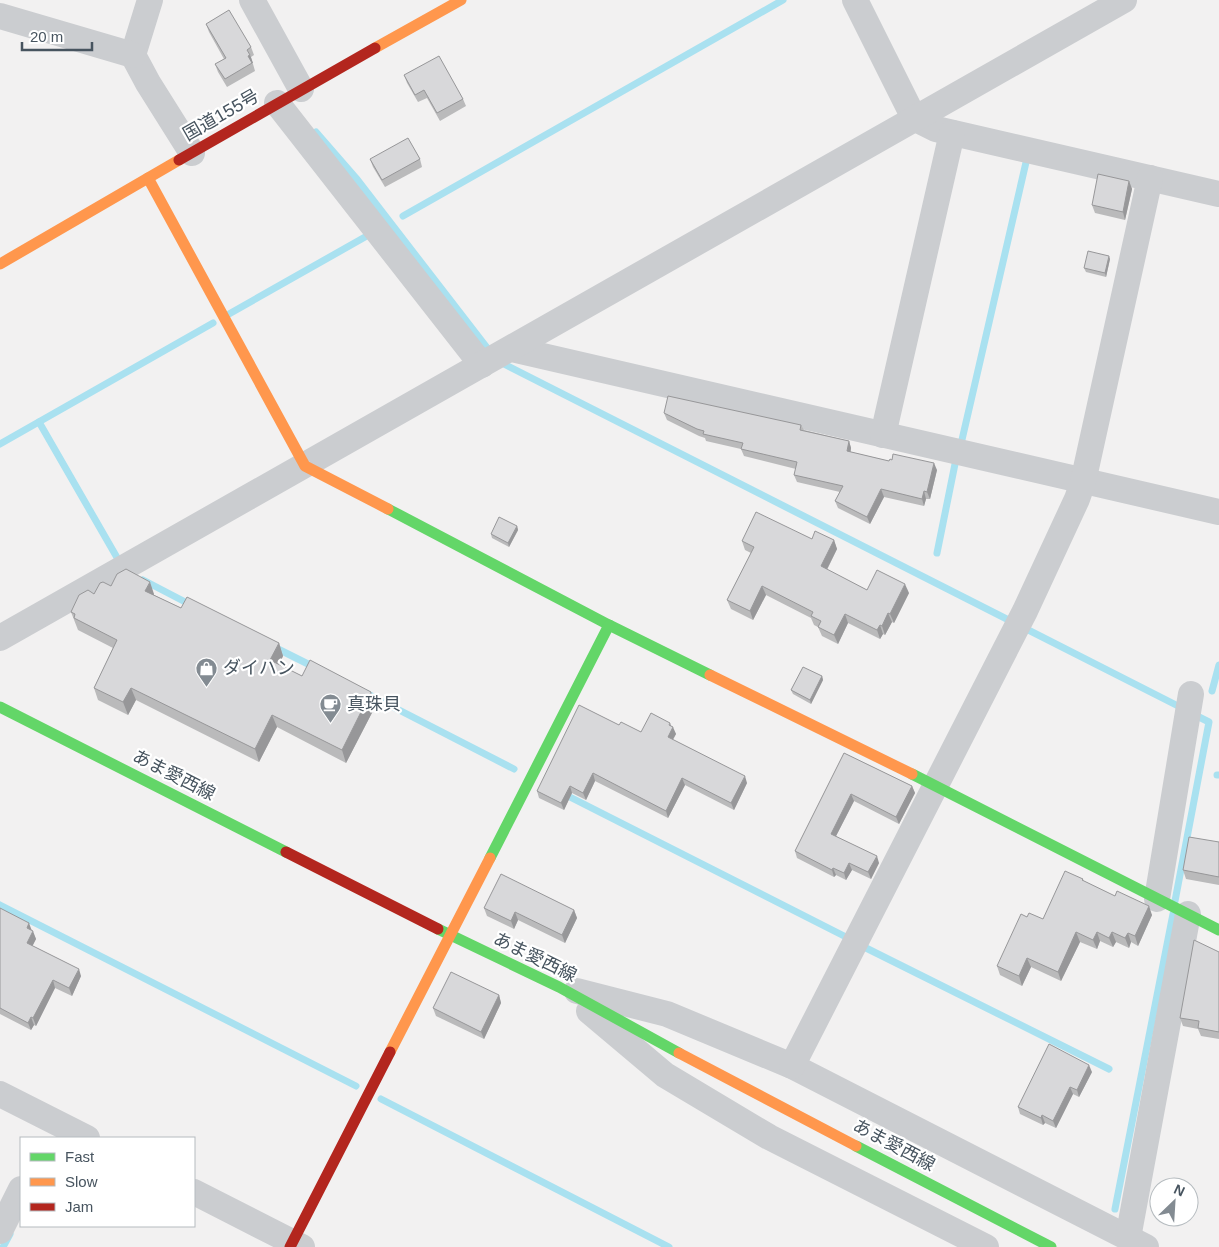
<svg xmlns="http://www.w3.org/2000/svg" width="1219" height="1247" font-family="Arial,'Noto Sans JP',sans-serif">
<style>
.lines{fill:none;stroke-linecap:round;stroke-linejoin:round}
.stream{stroke:#a9e1f0;stroke-width:7}
.street{stroke:#cbcdd0;stroke-width:26}
.fast{stroke:#63d668;stroke-width:11}
.slow{stroke:#ff974d;stroke-width:11}
.jam{stroke:#b3261e;stroke-width:11}
.wall{fill:#bababb}
.shaded-wall{fill:#979799}
.building{fill:#d8d8da;stroke:#979799}
.labels{text-anchor:middle;dominant-baseline:central;stroke-width:4.5;stroke-linejoin:round;paint-order:stroke}
.street-label{font-size:18px;fill:#47545f;stroke:#fff}
.poi-label{font-size:18px;fill:#47545f;stroke:#fff;text-anchor:start}
</style>
<rect width="100%" height="100%" fill="#f2f1f1"/>
<g class="lines">
<g class="stream">
<path d="M316,132L356,178L491,353"/>
<path d="M403,216L783,0"/>
<path d="M229,314L365,237"/>
<path d="M500,362L1184,709"/>
<path d="M39,422L119,561"/>
<path d="M0,444L213,323"/>
<path d="M961,444L1027,158"/>
<path d="M937,553L955,464"/>
<path d="M143,580L191,605"/>
<path d="M274,647L316,668"/>
<path d="M1212,691L1219,665"/>
<path d="M366,693L514,769"/>
<path d="M1217,775H1219"/>
<path d="M562,793L848,938"/>
<path d="M1175,901L1209,722L1193,714"/>
<path d="M0,905L356,1086"/>
<path d="M866,948L1109,1069"/>
<path d="M381,1099L669,1247"/>
<path d="M1115,1209L1173,914"/>
<path d="M3,1247L10,1234"/>
</g>
<g class="street">
<path d="M150,0L133,55L148,83L192,153"/>
<path d="M252,0L301,89"/>
<path d="M855,0L914,118L936,129L1219,194"/>
<path d="M0,16L133,55"/>
<path d="M277,103L482,365"/>
<path d="M512,349L1219,512"/>
<path d="M883,435L952,133"/>
<path d="M0,638L1124,0"/>
<path d="M1157,899L1191,694"/>
<path d="M577,991L667,1014L792,1066L1146,1247"/>
<path d="M589,1011L665,1075L769,1137L986,1247"/>
<path d="M792,1066L1025,611L1077,499L1083,482L1150,178"/>
<path d="M0,1094L87,1138"/>
<path d="M194,1192L302,1247"/>
<path d="M0,1231L21,1189"/>
<path d="M1128,1238L1188,914"/>
</g>
<g class="fast">
<path d="M388,509L609,625L710,675"/>
<path d="M0,707L286,852"/>
<path d="M912,774L1219,930"/>
<path d="M490,858L609,625"/>
<path d="M438,929L559,987L679,1053"/>
<path d="M856,1146L1051,1247"/>
</g>
<g class="slow">
<path d="M375,48L461,0"/>
<path d="M148,178L305,466L388,509"/>
<path d="M0,264L179,160"/>
<path d="M710,675L912,774"/>
<path d="M390,1052L490,858"/>
<path d="M679,1053L856,1146"/>
</g>
<g class="jam">
<path d="M179,160L375,48"/>
<path d="M286,852L438,929"/>
<path d="M290,1247L390,1052"/>
</g>
</g>
<g class="wall">
<path d="M206,24L251,47L254,55L251,57L255,71L227,87L218,72L215,64L224,59L209,32Z"/>
<path d="M404,75L463,99L466,106L440,121L427,98L418,102L407,83Z"/>
<path d="M370,159H420L422,167L385,187L373,167Z"/>
<path d="M1129,181L1132,189L1125,220L1095,213L1092,205Z"/>
<path d="M1110,259L1106,277L1086,272L1084,268Z"/>
<path d="M664,413L801,425L804,430L849,441L851,448V452L889,461L937,470L930,499H926L924,506L884,497L870,524L838,508L835,501L840,492L797,482L794,475L796,469L744,456L741,449L706,441L705,438L699,436L667,420Z"/>
<path d="M517,526L518,530L509,547L492,538L491,534Z"/>
<path d="M812,539L834,540L837,549L827,570L867,590L909,593L894,623L892,622L885,635L883,634L880,639L848,623L838,644L822,636L818,627L814,625L811,618L766,595L753,620L731,609L727,600L751,553L745,550L742,541Z"/>
<path d="M111,586L154,594V595L181,608L279,643L283,656L279,665L302,676L376,705L346,763L277,727L259,762L136,700L128,715L98,700L94,688L113,648L78,630L71,612L94,594Z"/>
<path d="M822,676L823,680L811,704L793,694L791,690Z"/>
<path d="M619,725L641,732L671,726L676,734L673,740L747,783L734,810L685,785L668,818L595,781L586,800L572,793L564,810L539,798L537,791Z"/>
<path d="M844,753L912,786L915,793L899,824L854,801L836,836L879,863L871,879L852,870L846,880L836,875L834,877L797,858L795,851Z"/>
<path d="M1219,842V885L1186,879L1183,870Z"/>
<path d="M1083,879L1084,881L1152,915L1138,946L1131,942L1129,948L1116,942L1113,947L1100,941L1097,949L1080,942L1061,981L1031,967L1022,986L1000,975L997,966Z"/>
<path d="M0,908L32,931L36,939L32,946L81,976L72,996L55,988L36,1026L34,1025L31,1030L0,1014Z"/>
<path d="M484,908L574,910L577,918L565,943L518,920L514,929L487,916Z"/>
<path d="M1219,952V1039L1201,1036L1198,1029L1183,1026L1180,1018Z"/>
<path d="M499,995L501,1003L484,1039L436,1016L433,1008Z"/>
<path d="M1092,1072L1079,1097L1073,1094L1056,1128L1045,1123L1043,1125L1020,1114L1018,1107Z"/>
</g>
<g class="shaded-wall">
<path d="M250,55L253,63H252L248,56Z"/>
<path d="M1129,181L1132,189L1125,220L1123,212Z"/>
<path d="M1109,256L1110,259L1106,277L1105,273Z"/>
<path d="M849,441L851,448L849,458L847,451Z"/>
<path d="M934,463L937,470L930,499L927,492Z"/>
<path d="M881,489L884,497L870,524L867,517Z"/>
<path d="M924,491L926,499L924,506L922,499Z"/>
<path d="M517,526L518,530L509,547L508,543Z"/>
<path d="M834,540L837,549L824,575L821,566Z"/>
<path d="M150,582L154,594L150,604L145,591Z"/>
<path d="M905,584L909,593L894,623L890,614Z"/>
<path d="M762,586L766,595L753,620L750,611Z"/>
<path d="M888,613L892,622L885,635L882,626Z"/>
<path d="M845,614L848,623L838,644L834,635Z"/>
<path d="M880,625L883,634L880,639L877,630Z"/>
<path d="M279,643L283,656L275,673L270,660Z"/>
<path d="M822,676L823,680L811,704L810,700Z"/>
<path d="M131,688L136,700L128,715L123,702Z"/>
<path d="M371,692L376,705L346,763L342,750Z"/>
<path d="M272,715L277,727L259,762L255,749Z"/>
<path d="M670,723L672,728L673,727L676,734L670,744L668,737Z"/>
<path d="M593,773L595,781L586,800L583,793Z"/>
<path d="M745,776L747,783L734,810L731,803Z"/>
<path d="M682,778L685,785L668,818L666,811Z"/>
<path d="M570,786L572,793L564,810L561,803Z"/>
<path d="M912,786L915,793L899,824L896,817Z"/>
<path d="M851,794L854,801L834,840L831,834Z"/>
<path d="M877,856L879,863L871,879L868,872Z"/>
<path d="M849,863L852,870L846,880L844,873Z"/>
<path d="M833,868L836,875L834,877L832,870Z"/>
<path d="M1149,906L1152,915L1138,946L1135,936Z"/>
<path d="M574,910L577,918L565,943L562,935Z"/>
<path d="M515,912L518,920L514,929L511,921Z"/>
<path d="M29,923L32,931L27,928Z"/>
<path d="M33,931L36,939L30,951L27,943Z"/>
<path d="M1076,932L1080,942L1061,981L1058,972Z"/>
<path d="M1097,932L1100,941L1097,949L1093,940Z"/>
<path d="M1112,932L1116,942L1113,947L1109,938Z"/>
<path d="M1128,933L1131,942L1129,948L1125,938Z"/>
<path d="M1027,958L1031,967L1022,986L1019,976Z"/>
<path d="M79,969L81,976L72,996L69,988Z"/>
<path d="M53,980L55,988L36,1026L33,1018Z"/>
<path d="M499,995L501,1003L484,1039L481,1032Z"/>
<path d="M31,1017L34,1025L31,1030L28,1023Z"/>
<path d="M1089,1065L1092,1072L1079,1097L1077,1090Z"/>
<path d="M1070,1087L1073,1094L1056,1128L1053,1121Z"/>
<path d="M1042,1115L1045,1123L1043,1125L1041,1118Z"/>
</g>
<g class="building">
<path d="M229,10L251,47L247,50L250,55L248,56L252,63L225,79L215,64L226,58L206,24Z"/>
<path d="M439,56L463,99L437,113L424,90L415,95L404,75Z"/>
<path d="M408,138L420,159L382,180L370,159Z"/>
<path d="M1098,174L1129,181L1123,212L1092,205Z"/>
<path d="M1088,251L1109,256L1105,273L1084,268Z"/>
<path d="M668,396L801,425L800,430L849,441L847,451L889,461L890,459L892,460L893,454L934,463L927,492L924,491L922,499L881,489L867,517L835,501L843,486L794,475L797,462L741,449L743,443L703,434L704,431L697,429L664,413Z"/>
<path d="M756,512L812,539L815,531L834,540L821,566L867,590L877,570L905,584L890,614L888,613L882,626L880,625L877,630L845,614L834,635L818,627L821,621L811,616L813,612L762,586L750,611L727,600L754,547L742,541Z"/>
<path d="M499,517L517,526L508,543L491,534Z"/>
<path d="M126,569L150,582L145,591L181,608L187,597L279,643L270,660L302,676L310,660L371,692L342,750L272,715L255,749L131,688L123,702L94,688L117,640L74,618L75,614L71,612L79,595L88,590L94,594L100,583L103,582L111,586L117,574Z"/>
<path d="M803,667L822,676L810,700L791,690Z"/>
<path d="M579,705L619,725L621,722L641,732L651,713L670,723L669,725L673,727L668,737L745,776L731,803L682,778L666,811L593,773L583,793L570,786L561,803L537,791Z"/>
<path d="M844,753L912,786L896,817L851,794L831,834L877,856L868,872L849,863L844,873L833,868L832,870L795,851Z"/>
<path d="M1189,837L1219,842V877L1183,870Z"/>
<path d="M1065,871L1083,879L1082,880L1115,896L1117,891L1149,906L1135,936L1128,933L1125,938L1112,932L1109,938L1097,932L1093,940L1076,932L1058,972L1027,958L1019,976L997,966L1021,914L1027,917L1029,913L1043,919Z"/>
<path d="M501,874L574,910L562,935L515,912L511,921L484,908Z"/>
<path d="M0,908L29,923L27,928L33,931L27,943L79,969L69,988L53,980L33,1018L31,1017L28,1023L0,1008Z"/>
<path d="M1194,940L1219,952V1032L1198,1028L1199,1021L1180,1018Z"/>
<path d="M451,972L499,995L481,1032L433,1008Z"/>
<path d="M1049,1044L1089,1065L1077,1090L1070,1087L1053,1121L1042,1115L1041,1118L1018,1107Z"/>
</g>
<defs>
<symbol id="shop-pin" viewBox="-11 -11 22 30"><path d="M0 17L-7.5 6A9.5 9.5 0 1 1 7.5 6Z" fill="#838b92" stroke="#fff"/><path d="M-5-2.5h2.3a2.7 3.5 0 0 1 5.4 0H5L5.5 6h-11ZM-1.5-2.5h3a1.5 2.3 0 0 0-3 0Z" fill="#fff"/></symbol>
<symbol id="cafe-pin" viewBox="-11 -11 22 30"><path d="M0 17L-7.5 6A9.5 9.5 0 1 1 7.5 6Z" fill="#838b92" stroke="#fff"/><path d="M-5.5-4.5H6V0H3Q3 3.5 0 3.5H-2.5Q-5.5 3.5-5.5 0ZM3-3.2v2h1.7v-2ZM-6 4.5H4V6H-6Z" fill="#fff"/></symbol>
</defs>
<g fill-rule="evenodd">
<use href="#shop-pin" x="194" y="656" width="25" height="34"/>
<use href="#cafe-pin" x="318" y="692" width="25" height="34"/>
</g>
<g class="labels">
<g class="street-label">
<text transform="translate(221 115) rotate(-30)">国道155号</text>
<text transform="translate(174 775) rotate(27)">あま愛西線</text>
<text transform="translate(535 957) rotate(26)">あま愛西線</text>
<text transform="translate(894 1145) rotate(28)">あま愛西線</text>
</g>
<g class="poi-label">
<text x="223" y="668">ダイハン</text>
<text x="347" y="704">真珠貝</text>
</g>
</g>
<rect x="20" y="1137" width="175" height="90" fill="#ffffff" stroke="#b5bbbf"/>
<rect x="30" y="1153" width="25" height="8" fill="#63d668" stroke="#b5bbbf"/>
<text x="65" y="1162" font-size="15" fill="#47545f">Fast</text>
<rect x="30" y="1178" width="25" height="8" fill="#ff974d" stroke="#b5bbbf"/>
<text x="65" y="1187" font-size="15" fill="#47545f">Slow</text>
<rect x="30" y="1203" width="25" height="8" fill="#b3261e" stroke="#b5bbbf"/>
<text x="65" y="1212" font-size="15" fill="#47545f">Jam</text>
<g transform="translate(1174 1202) rotate(25)"><circle r="24" fill="#ffffff" stroke="#b5bbbf"/>
<path d="M0-4L9 19L0 12L-9 19Z" fill="#838b92"/>
<text y="-8" font-size="14" font-weight="bold" text-anchor="middle" fill="#47545f">N</text>
</g>
<path d="M22 42v8h70v-8" fill="none" stroke="#47545f" stroke-width="2.5"/>
<text x="30" y="42" font-size="15" fill="#47545f" stroke="#ffffff" stroke-width="4" paint-order="stroke">20 m</text>
</svg>
